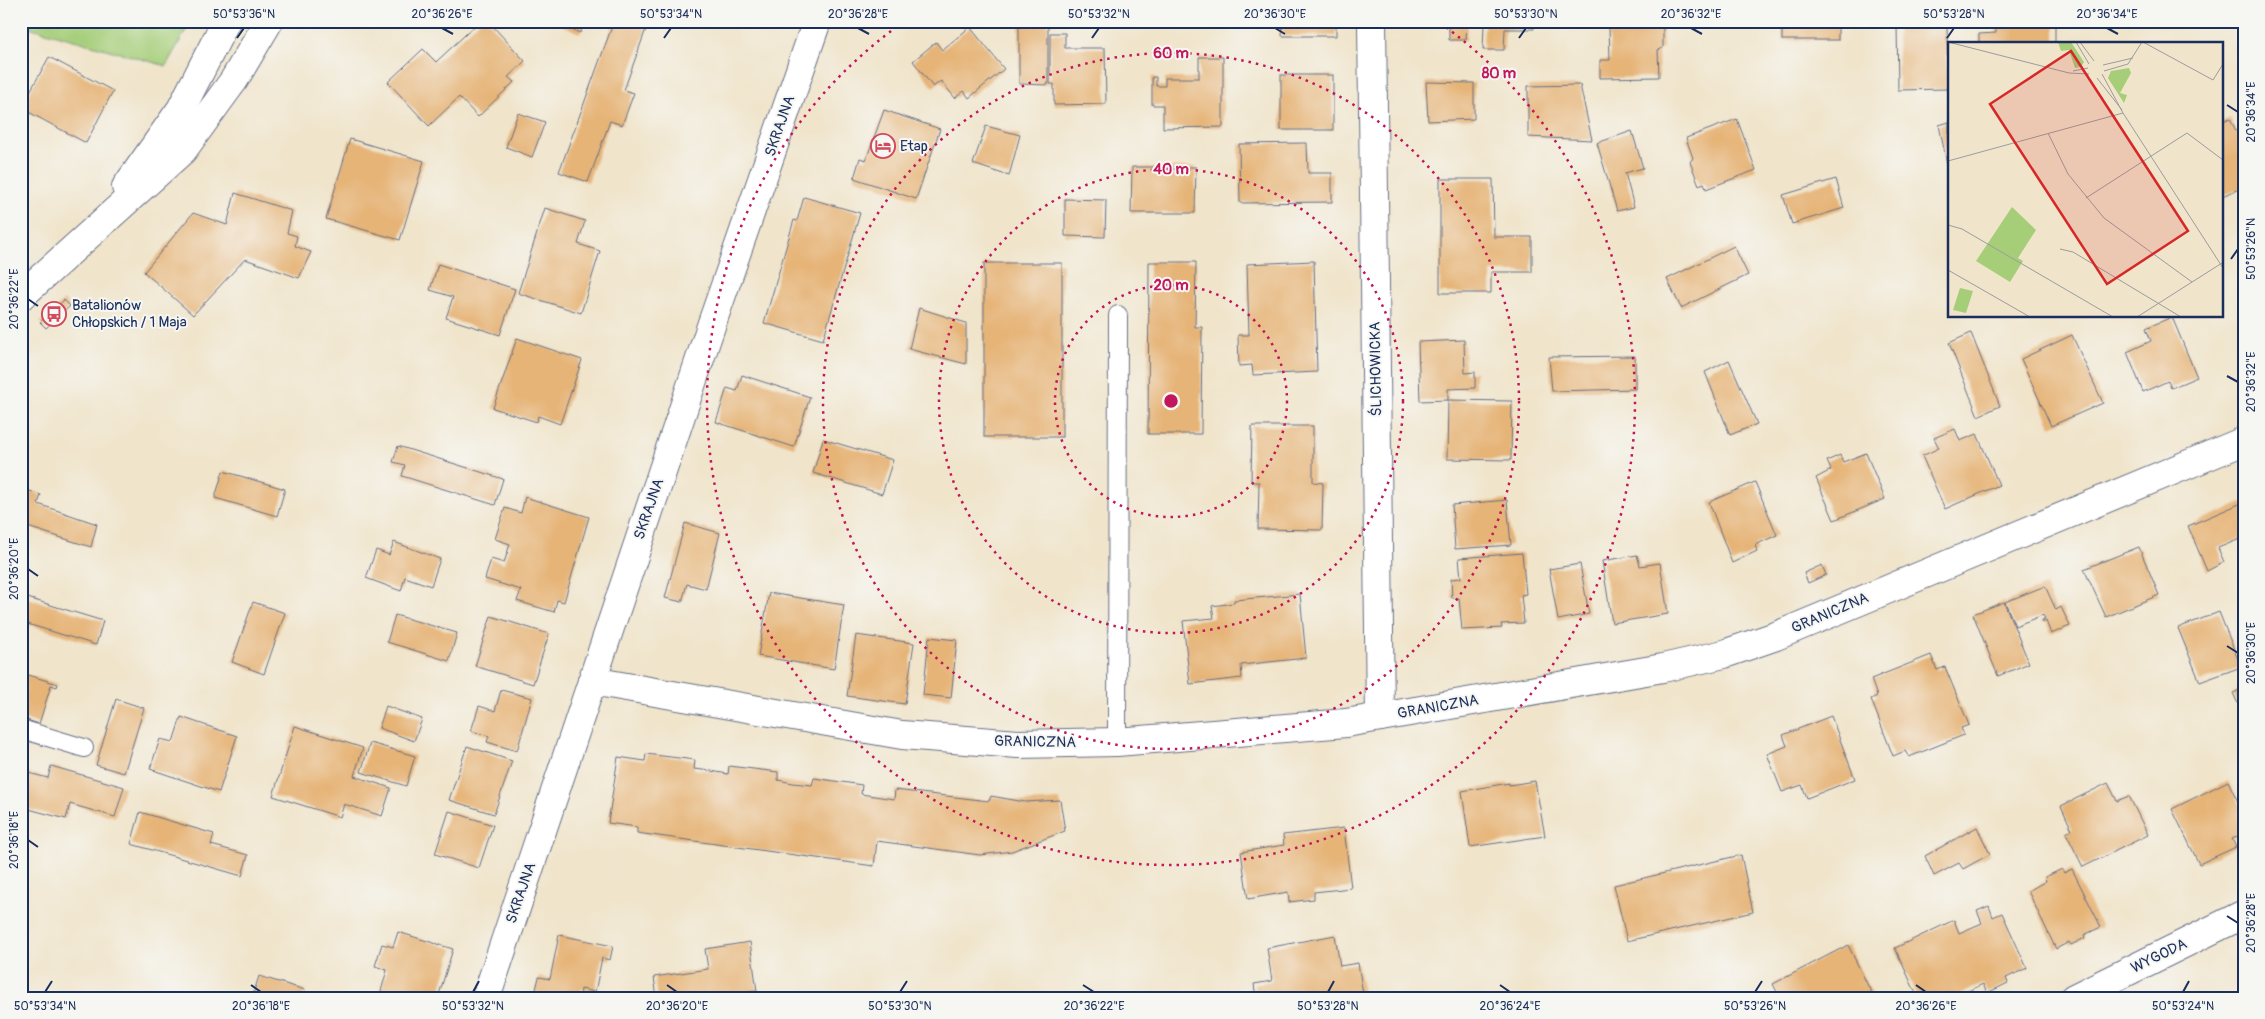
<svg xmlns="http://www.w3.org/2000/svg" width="2265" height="1019" font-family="Pangolin,sans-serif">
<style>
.green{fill:#a6ce79;stroke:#607e6c}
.building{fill:#e6b477}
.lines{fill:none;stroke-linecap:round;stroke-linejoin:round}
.service-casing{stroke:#666e84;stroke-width:20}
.minor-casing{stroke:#666e84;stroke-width:30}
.tertiary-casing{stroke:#666e84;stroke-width:30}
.service{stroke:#fff;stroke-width:18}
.minor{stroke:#fff;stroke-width:28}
.tertiary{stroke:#fff;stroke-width:28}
.ticks{fill:none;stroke:#1b2f5e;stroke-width:2}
.ring{fill:none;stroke:#c2185b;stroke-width:2.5;stroke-dasharray:2.5 5}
.labels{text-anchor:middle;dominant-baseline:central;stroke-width:4;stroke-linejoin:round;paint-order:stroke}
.street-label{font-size:15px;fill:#1b2f5e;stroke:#f6f6f2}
.poi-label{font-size:15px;fill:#1b2f5e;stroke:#f6f6f2;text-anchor:start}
.inset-road{fill:none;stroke:#9b9c9f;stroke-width:1}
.view{fill:#d62828;fill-opacity:0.15;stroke:#d62828;stroke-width:2.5}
.inset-edge{fill:none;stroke:#1b2f5e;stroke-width:2.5}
.centre{fill:#c2185b;stroke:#f6f6f2;stroke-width:2.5}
.ring-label{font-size:15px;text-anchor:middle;font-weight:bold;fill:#c2185b;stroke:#f6f6f2;stroke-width:4;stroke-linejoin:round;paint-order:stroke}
.neatline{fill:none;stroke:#1b2f5e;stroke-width:2}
.ticks-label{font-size:12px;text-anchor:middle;fill:#1b2f5e}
</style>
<rect width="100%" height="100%" fill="#f6f6f2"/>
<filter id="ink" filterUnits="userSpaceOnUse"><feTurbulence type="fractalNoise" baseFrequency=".02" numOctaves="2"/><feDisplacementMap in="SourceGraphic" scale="10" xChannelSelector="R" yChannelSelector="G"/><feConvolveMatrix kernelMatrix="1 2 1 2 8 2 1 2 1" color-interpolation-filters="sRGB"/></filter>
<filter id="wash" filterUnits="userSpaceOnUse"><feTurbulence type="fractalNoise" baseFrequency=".0096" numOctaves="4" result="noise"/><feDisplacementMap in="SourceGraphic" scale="20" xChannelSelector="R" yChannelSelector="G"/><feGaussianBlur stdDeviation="1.12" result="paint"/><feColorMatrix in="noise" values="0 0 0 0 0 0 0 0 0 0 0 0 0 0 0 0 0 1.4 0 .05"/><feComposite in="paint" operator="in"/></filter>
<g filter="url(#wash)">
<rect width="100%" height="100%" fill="#f0e4ca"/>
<path class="green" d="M21,21H191L166,66L21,25Z"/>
<g id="blocks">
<g class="building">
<path d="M480,21H488L525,61L508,77L514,82L478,117L459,97L429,126L388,82L423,49L436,62Z"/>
<path d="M552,21H585L580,33Z"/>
<path d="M614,21H624L646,29L624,90L634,93L622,125L610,121L588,182L559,172Z"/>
<path d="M1019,21H1068L1069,23H1048V85L1019,84Z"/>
<rect x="1222" y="21" width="33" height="4"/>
<path d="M1283,21H1336V36H1282Z"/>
<path d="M1413,21H1534V29H1505L1504,50H1483L1484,25L1467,24L1466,40H1449V24L1413,23Z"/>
<rect x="1782" y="21" width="56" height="19"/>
<path d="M2055,22V44H1979V34L1996,33V25Z"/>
<path d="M1947,23L1948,89L1898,90L1897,24Z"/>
<path d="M1663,26V48L1658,50L1659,77L1600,78V60H1610L1609,27Z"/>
<path d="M970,27L1004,69L969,98L964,91L955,98L941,81L933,87L913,61L936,42L942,50Z"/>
<path d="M1050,33H1065V48H1105L1106,104L1054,105V84H1050Z"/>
<path d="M49,57L113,91L86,143L21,108Z"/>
<path d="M1199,57H1223V127L1163,128V105H1152V77H1156V86H1165V78H1199Z"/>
<rect x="1281" y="75" width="52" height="55"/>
<path d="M1426,82L1474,83V119L1428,121Z"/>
<path d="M1580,85L1592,140L1528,137V86Z"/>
<path d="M884,110L940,129L916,199L854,178L860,158L866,160Z"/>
<path d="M518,113L545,122L532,157L506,147Z"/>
<path d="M2230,118L2244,148V187L2222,196L2221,122Z"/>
<path d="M1737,119L1756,170L1706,189L1704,183L1699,185L1690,162L1693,158L1686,138Z"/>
<path d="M1949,122V169H1948L1939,125Z"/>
<path d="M986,126L1020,135L1009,176L973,164Z"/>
<path d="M1632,131L1643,168L1625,173L1634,207L1617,211L1597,143Z"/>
<path d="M350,139L424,161L400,240L326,219Z"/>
<path d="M1307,143L1308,173H1332V202L1240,203L1239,144Z"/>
<path d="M1132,167H1196L1195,213H1131Z"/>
<path d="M1440,179H1493L1494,237H1532V272H1491V293H1440Z"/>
<path d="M1836,179L1844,208L1792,224L1783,195Z"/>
<path d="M235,193L292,211L287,233L297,236L295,246L311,252L299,278L245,259L193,315L144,272L193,213L227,225Z"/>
<path d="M804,197L860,213L823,340L764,323L794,220L797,221Z"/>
<path d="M1065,199L1106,200L1105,237L1065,236Z"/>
<path d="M545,208L585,221L578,244L600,251L581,313L518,293Z"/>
<path d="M1734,246L1748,275L1681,308L1667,279Z"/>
<path d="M1314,261L1317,372L1253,375L1252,365L1239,366L1238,335H1249L1247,264Z"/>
<path d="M1149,262H1196L1195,327H1202L1201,434H1148Z"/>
<rect x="984" y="263" width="78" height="174"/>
<path d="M438,264L515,289L500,335L446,318L453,297L430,290Z"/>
<path d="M64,300L70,306L46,328L40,322Z"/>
<path d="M919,308L966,323V364L909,349Z"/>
<path d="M2172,317L2197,377L2171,388L2168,381L2143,392L2127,352L2151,341L2146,328Z"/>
<path d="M1971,333L2000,406L1978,416L1949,343Z"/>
<path d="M2072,335L2103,403L2051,426L2021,359Z"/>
<path d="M517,338L582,360L560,424L538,416L537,422L493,408Z"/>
<path d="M1464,340L1465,373L1475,372V388L1448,389V400L1512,401L1511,460L1447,459L1448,400L1420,401L1418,342Z"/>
<path d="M1635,356V389L1552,391L1549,357Z"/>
<path d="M1729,360L1757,424L1730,435L1705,372Z"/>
<path d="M742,375L810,397L794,447L716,422L727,388L737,391Z"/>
<path d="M1252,426H1313V482L1323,483L1322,530L1258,529L1259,482H1251Z"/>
<path d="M1955,429L1960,441L1977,434L1999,485L1945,509L1922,456L1939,448L1934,438Z"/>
<path d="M823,439L893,460L882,494L813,473Z"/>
<path d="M398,446L503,479L495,505L402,476L405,465L393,462Z"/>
<path d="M1866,453L1885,499L1834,520L1816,478L1831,470L1827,461L1840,455L1843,462Z"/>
<path d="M223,471L285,489L277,516L215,498Z"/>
<path d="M1755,482L1777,535L1755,545L1757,551L1732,563L1709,502Z"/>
<path d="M27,490L41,495L38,504L97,524L91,547L21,525V499L24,500Z"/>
<path d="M525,497L589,517L564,602L557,600L554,612L517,601L521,590L485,579L491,559L504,563L510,544L495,539L505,508L521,513Z"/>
<path d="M1507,500L1511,545L1455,549L1452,505Z"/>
<path d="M2244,502V549L2240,539L2218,548L2224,562L2207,571L2188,526Z"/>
<path d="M685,523L720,533L706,589L687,584L682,602L665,598Z"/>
<path d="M394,542L440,559L431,586L405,577L401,591L366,578L376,550L389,555Z"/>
<path d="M2139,547L2159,595L2106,617L2084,569Z"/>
<path d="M1522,553L1526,594L1521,595L1524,623L1501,624L1502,628L1462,630L1459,598H1452L1451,579L1461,578L1459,558Z"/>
<path d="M1637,555L1640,566L1660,563L1668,614L1612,623L1602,561Z"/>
<path d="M1580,564L1589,614L1558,620L1549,569Z"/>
<path d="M1822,565L1826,575L1808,583L1804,573Z"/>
<path d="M2045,586L2056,610L2061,607L2070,626L2051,634L2046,621L2043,623L2042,620L2045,619L2043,615L2015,626L2005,602Z"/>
<path d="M769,593L844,605L834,669L758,656Z"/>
<path d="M1300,594L1306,658L1241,665L1242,678L1190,684L1183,621L1214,618L1212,606L1234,603V600Z"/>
<path d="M21,596L103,621L96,645L21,622Z"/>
<path d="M253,602L285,613L264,674L232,662Z"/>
<path d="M2004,602L2029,663L1998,676L1973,614Z"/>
<path d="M2219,612L2241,667L2200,682L2178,628Z"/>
<path d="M395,615L457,633L449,661L387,642Z"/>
<path d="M491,616L549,634L533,684L475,666Z"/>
<path d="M856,635L914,643L905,704L847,696Z"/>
<path d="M929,637L957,640L951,698L923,695Z"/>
<path d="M1931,655L1937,670L1945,667L1969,725L1961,728L1964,735L1909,757L1905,751L1893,756L1871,699L1877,696L1871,679Z"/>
<path d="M21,673L58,684L57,687L51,685L39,724L21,718Z"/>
<path d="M2244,688V717L2233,693Z"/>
<path d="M501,690L532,698L517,751L487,742L489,736L471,731L479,706L495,711Z"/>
<path d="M116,699L144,708L124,773L96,765Z"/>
<path d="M386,706L422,719L414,741L379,728Z"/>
<path d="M1831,716L1855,779L1807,798L1802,785L1782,792L1767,754L1787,746L1783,735Z"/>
<path d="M181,717L237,736L219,792L150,769L160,739L173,742Z"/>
<path d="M295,726L363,748L354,776L391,788L382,816L344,804L340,817L273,796Z"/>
<path d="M370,743L415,756L406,786L361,772Z"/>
<path d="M467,746L512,761L494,814L449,800Z"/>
<path d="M646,754L695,760L694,769L711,771L728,774L729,766L778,772V780L793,783L812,785L814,778L862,785L861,794L894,799L895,790L989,801L991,796L1025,802L1060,800L1065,831L1012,851L980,855L877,841L874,866L637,833V827L608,823L618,757L645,761Z"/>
<path d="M51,766L124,787L115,817L70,804L66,819L21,807V771L48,778Z"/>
<path d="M1535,781L1545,836L1470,847L1462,791L1509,783V785Z"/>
<path d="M2228,781L2244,814V834L2232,839L2236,847L2199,864L2172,809Z"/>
<path d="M2108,783L2117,801L2129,796L2148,835L2083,867L2066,833L2072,830L2061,806Z"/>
<path d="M449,811L493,825L479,868L435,854Z"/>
<path d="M140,812L214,834L211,845L248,855L242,876L131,844Z"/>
<path d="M1977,827L1990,854L1963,869L1959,863L1934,876L1925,856Z"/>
<path d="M1344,828L1351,888L1314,892V899L1289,902L1288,892L1248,899L1241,852L1284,845L1283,835Z"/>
<path d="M1741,855L1753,912L1627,941L1614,885Z"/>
<path d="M2062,869L2064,873L2072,869L2101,927L2084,935L2085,938L2071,945L2069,942L2056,949L2028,891L2046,881L2045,877Z"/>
<path d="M1989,906L1993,917L2002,913L2027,968L2006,978L2008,983L1987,993L1983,984L1953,998H1918L1895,948L1954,920L1959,933L1982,923L1977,911Z"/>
<path d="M398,932L453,949L438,998H379L387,970L375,966L382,944L393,947Z"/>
<path d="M559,935L613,946L610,960L602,958L595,992L581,989L580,998H534L539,977L550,979Z"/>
<path d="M1335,935L1340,966L1358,963L1363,994L1344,998H1256L1254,984L1272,981L1267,948Z"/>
<path d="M750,942L757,991L706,998H657L654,977L708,969L705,949Z"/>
<path d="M1848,945L1874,998H1780L1773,984Z"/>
<path d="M259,976L305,990L302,998H252Z"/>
</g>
</g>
</g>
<g filter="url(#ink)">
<use href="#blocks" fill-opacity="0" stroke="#666e84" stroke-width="1"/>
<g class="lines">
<defs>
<g id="service">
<path d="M21,729L84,748"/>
<path d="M1117,742L1118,315"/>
</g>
<g id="minor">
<path d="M1372,21L1380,717"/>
<path d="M592,681L902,735L1018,744L1117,742L1346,723L1663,668L1724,654L1776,636L2244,441"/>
<path d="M486,998L711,326L817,21"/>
<path d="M2074,998L2244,914"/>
</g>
<g id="tertiary">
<path d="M126,187L181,109L226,21"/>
<path d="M21,296L183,150L234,80L269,21"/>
</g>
</defs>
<use href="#service" class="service-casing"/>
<use href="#minor" class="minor-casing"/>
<use href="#tertiary" class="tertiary-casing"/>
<use href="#service" class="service"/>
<use href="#minor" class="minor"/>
<use href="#tertiary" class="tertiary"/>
</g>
</g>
<path class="ticks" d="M442,28L453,34M858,28L869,34M1275,28L1285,34M1691,28L1702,34M2107,28L2118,34M237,38L244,28M664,38L671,28M1092,38L1099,28M1519,38L1526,28M1947,38L1954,28M2227,105L2238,112M2231,259L2238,249M28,299L38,306M2227,376L2238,382M28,569L38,576M2227,646L2238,653M28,840L38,847M2227,916L2238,923M251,985L261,992M667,985L677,992M1083,985L1094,992M1500,985L1510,992M1916,985L1926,992M45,992L52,981M473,992L479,981M900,992L907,981M1328,992L1334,981M1755,992L1762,981M2183,992L2189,981"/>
<g class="ring">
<circle cx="1171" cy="401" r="116"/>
<circle cx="1171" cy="401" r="232"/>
<circle cx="1171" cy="401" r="348"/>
<path d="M1440 23A464 464 0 1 1 902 23"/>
</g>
<defs>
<symbol id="hotel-ring" viewBox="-11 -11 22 22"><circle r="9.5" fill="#f6f6f2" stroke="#d1495b" stroke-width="1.5"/><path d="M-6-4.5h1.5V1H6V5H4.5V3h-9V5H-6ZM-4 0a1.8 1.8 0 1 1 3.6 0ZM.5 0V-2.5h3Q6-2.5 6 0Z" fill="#d1495b"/></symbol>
<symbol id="bus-ring" viewBox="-11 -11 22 22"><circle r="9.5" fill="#f6f6f2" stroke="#d1495b" stroke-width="1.5"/><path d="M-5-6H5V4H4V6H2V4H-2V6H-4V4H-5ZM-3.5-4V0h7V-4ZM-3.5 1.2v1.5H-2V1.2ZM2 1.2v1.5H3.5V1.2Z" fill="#d1495b"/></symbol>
</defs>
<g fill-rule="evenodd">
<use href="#hotel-ring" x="869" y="132" width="28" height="28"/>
<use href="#bus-ring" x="40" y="300" width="28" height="28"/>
</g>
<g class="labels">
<g class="street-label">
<text transform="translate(780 126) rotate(-71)">SKRAJNA</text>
<text transform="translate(1376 369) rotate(-91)">ŚLICHOWICKA</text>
<text transform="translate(649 509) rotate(-71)">SKRAJNA</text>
<text transform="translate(1830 613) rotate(-23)">GRANICZNA</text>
<text transform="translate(1438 707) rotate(-10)">GRANICZNA</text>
<text transform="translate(1035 742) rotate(1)">GRANICZNA</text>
<text transform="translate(521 893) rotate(-71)">SKRAJNA</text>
<text transform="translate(2159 956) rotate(-26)">WYGODA</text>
</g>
<g class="poi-label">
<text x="900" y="146">Etap</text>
<text x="72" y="305">Batalionów<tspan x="72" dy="17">Chłopskich / 1 Maja</tspan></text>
</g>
</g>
<g transform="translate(1948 42)">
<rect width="275" height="275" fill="#f0e4ca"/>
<path d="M110,0H123L136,20L133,25L127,26L121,8L113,9ZM181,26L183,31L172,51L179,53L176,61L160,36L163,29ZM64,165L88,188L70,216L75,219L62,240L28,219ZM12,246L25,249L18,271L5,268Z" fill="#a6ce79"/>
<path class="inset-road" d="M0,0L121,31L141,32M128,0L141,22M132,0L146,19M195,0L265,38L275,22M155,23L185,16M125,29L140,26M156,29L180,22L194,0M154,32L175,71L275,226M149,36L174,68M100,91L120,132L156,176L244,240M0,119L175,71M138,156L239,91L275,118M0,183L14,187L165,275M112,207L125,210L233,275M0,228L82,275M189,275L274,221"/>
<path class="view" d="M123,9L240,189L159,242L42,62Z"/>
<rect width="275" height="275" class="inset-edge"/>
</g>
<circle cx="1171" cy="401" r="8" class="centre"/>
<g class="ring-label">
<text x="1171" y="58">60 m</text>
<text x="1499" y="78">80 m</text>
<text x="1171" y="174">40 m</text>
<text x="1171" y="290">20 m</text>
</g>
<rect width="2265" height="1019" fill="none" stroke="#f6f6f2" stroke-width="55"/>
<rect x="28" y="28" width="2210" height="964" class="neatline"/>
<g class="ticks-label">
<text x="244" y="18">50°53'36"N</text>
<text x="442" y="18">20°36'26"E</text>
<text x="671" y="18">50°53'34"N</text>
<text x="858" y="18">20°36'28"E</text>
<text x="1099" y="18">50°53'32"N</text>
<text x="1275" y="18">20°36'30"E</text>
<text x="1526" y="18">50°53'30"N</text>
<text x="1691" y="18">20°36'32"E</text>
<text x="1954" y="18">50°53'28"N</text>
<text x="2107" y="18">20°36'34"E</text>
<text transform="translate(2251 112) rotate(-90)" y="4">20°36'34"E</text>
<text transform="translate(2251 249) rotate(-90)" y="4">50°53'26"N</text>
<text transform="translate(14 299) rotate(-90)" y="4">20°36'22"E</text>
<text transform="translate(2251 382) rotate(-90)" y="4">20°36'32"E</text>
<text transform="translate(14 569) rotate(-90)" y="4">20°36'20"E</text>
<text transform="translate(2251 653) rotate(-90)" y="4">20°36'30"E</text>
<text transform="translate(14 840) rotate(-90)" y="4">20°36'18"E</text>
<text transform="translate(2251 923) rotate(-90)" y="4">20°36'28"E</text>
<text x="45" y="1010">50°53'34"N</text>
<text x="261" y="1010">20°36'18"E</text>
<text x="473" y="1010">50°53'32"N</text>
<text x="677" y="1010">20°36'20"E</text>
<text x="900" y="1010">50°53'30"N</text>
<text x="1094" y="1010">20°36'22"E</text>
<text x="1328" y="1010">50°53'28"N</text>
<text x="1510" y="1010">20°36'24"E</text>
<text x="1755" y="1010">50°53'26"N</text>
<text x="1926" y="1010">20°36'26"E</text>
<text x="2183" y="1010">50°53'24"N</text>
</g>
</svg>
